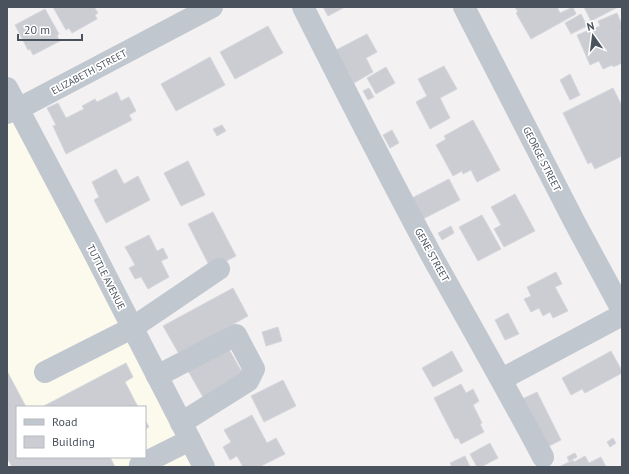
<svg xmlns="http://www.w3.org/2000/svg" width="629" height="474" font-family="'PT Sans',sans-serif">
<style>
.commercial{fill:#fcf9ed;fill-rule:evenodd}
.building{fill:#cbcdd3;stroke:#d6d7dc}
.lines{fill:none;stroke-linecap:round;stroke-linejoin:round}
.minor{stroke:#c0c7cf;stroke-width:22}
.labels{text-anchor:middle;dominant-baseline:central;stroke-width:3.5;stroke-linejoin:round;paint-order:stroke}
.street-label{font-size:10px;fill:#4a525e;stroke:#fff}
</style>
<rect width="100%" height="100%" fill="#f3f1f1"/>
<path class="commercial" d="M18,109L204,467H7V113ZM17,407H145V457H17Z"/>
<g class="building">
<path d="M53,7H94L98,13L95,15L97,19L72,33L69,28L66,30Z"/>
<path d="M323,7H345L328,16Z"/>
<path d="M515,7H557L560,13L573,7L576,14L531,39L516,13L518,12Z"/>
<path d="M584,7H618L591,21Z"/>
<path d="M45,9L59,34L57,36L60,41L33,55L30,49L28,50L15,25Z"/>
<path d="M617,13L622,25V30L620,31L622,35V63L613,67L612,65L603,69L599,61L590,65L577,35L600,26L598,21Z"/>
<path d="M581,14L587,26L571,34L565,23Z"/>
<path d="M268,26L283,53L235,79L220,52Z"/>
<path d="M367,34L377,52L366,58L373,72L354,83L336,50Z"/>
<path d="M210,57L225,85L176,111L161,84Z"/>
<path d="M444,66L457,89L440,98L450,118L430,129L416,102L427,96L418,79Z"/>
<path d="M386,67L395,83L376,94L367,78Z"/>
<path d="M570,74L580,95L570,100L560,80Z"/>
<path d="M369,88L374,97L368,100L363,91Z"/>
<path d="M613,88L622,106V156L595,169L591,162L588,164L563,113Z"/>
<path d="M117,92L121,101L129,97L136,111L129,115L132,120L66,154L53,126L56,125L47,108L58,103L66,118L84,109L82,106L95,99L97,102Z"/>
<path d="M473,120L500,170L477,182L471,170L463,174L462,171L453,176L436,145L446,139L444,136Z"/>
<path d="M222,125L226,131L217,136L213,129Z"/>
<path d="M392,130L399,143L390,148L383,135Z"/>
<path d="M188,161L205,195L181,206L164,173Z"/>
<path d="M116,169L124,184L138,176L150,200L106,223L94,200L99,197L92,182Z"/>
<path d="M449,179L460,200L421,220L410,199Z"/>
<path d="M515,194L535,231L504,247L494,229L501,225L491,207Z"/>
<path d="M213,212L236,256L211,269L188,224Z"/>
<path d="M482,215L501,249L478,261L459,227Z"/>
<path d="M451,226L454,233L442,240L438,233Z"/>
<path d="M149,235L157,251L163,248L168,258L161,261L169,277L148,289L141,277L135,279L129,268L135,265L125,247Z"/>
<path d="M556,272L562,284L555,287L568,311L553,318L550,312L543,316L539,308L531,312L524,299L531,296L527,287Z"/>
<path d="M233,288L248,316L179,354L163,326Z"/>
<path d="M508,313L519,334L505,340L495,320Z"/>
<path d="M278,327L282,341L266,346L262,332Z"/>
<path d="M227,346L243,374L203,397L187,369Z"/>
<path d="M452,351L463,371L433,387L422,368Z"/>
<path d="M611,351L622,371V373L585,393L582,389L571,395L562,378Z"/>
<path d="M126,363L133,377L125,382L138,407H42Z"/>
<path d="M7,371L26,407H17V457H110L115,467H12L7,458Z"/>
<path d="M283,380L296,406L264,422L251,396Z"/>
<path d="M461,384L466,393L473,389L479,401L473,405L482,423L480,424L484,432L461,444L458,438L455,439L434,398Z"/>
<path d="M537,392L561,440L543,449L518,401Z"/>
<path d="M252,415L267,443L276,438L285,454L259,467H243L237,456L230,460L223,447L231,442L224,430Z"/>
<path d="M145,420L149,427L145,429Z"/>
<path d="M613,438L616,443L610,447L607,442Z"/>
<path d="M490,443L498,458L481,467H477L470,454Z"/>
<path d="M575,453L577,457L569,461L567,457Z"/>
<path d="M465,456L470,467H452L450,463Z"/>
<path d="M585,456L589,463L601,457L606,467H559L573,460L574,462Z"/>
</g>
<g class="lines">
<g class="minor">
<path d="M303,7C346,92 389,177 434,260C471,326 508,391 543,457"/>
<path d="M464,7L575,223L622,310"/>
<path d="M7,88L89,243L204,467"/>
<path d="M7,113L18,109L212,7"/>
<path d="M45,372L132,328L219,269"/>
<path d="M157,376L236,335L254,369L248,381L181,423"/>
<path d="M502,379L622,315"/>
<path d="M140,465L190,440"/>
</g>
</g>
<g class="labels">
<g class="street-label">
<text transform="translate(89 72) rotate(-28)">ELIZABETH STREET</text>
<text transform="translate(542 159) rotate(63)">GEORGE STREET</text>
<text transform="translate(432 255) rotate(61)">GENE STREET</text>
<text transform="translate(106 277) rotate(63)">TUTTLE AVENUE</text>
</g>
</g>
<rect width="629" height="474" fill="none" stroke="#4a525e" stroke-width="16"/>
<rect x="16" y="406" width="130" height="52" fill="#ffffff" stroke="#b7babf"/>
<rect x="24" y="419" width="20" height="6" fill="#c0c7cf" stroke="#b7babf"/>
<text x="52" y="426" font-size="12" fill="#4a525e">Road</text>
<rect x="24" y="436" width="20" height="12" fill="#cbcdd3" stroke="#b7babf"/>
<text x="52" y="446" font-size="12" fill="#4a525e">Building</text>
<g transform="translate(593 36) rotate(346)" stroke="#ffffff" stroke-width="3" paint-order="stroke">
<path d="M0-3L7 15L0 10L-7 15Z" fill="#4a525e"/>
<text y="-6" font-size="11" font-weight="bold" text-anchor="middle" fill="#4a525e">N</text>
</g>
<path d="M18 34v6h64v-6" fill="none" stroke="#4a525e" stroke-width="2"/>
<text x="24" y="34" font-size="12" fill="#4a525e" stroke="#ffffff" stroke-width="3" paint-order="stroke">20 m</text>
</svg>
